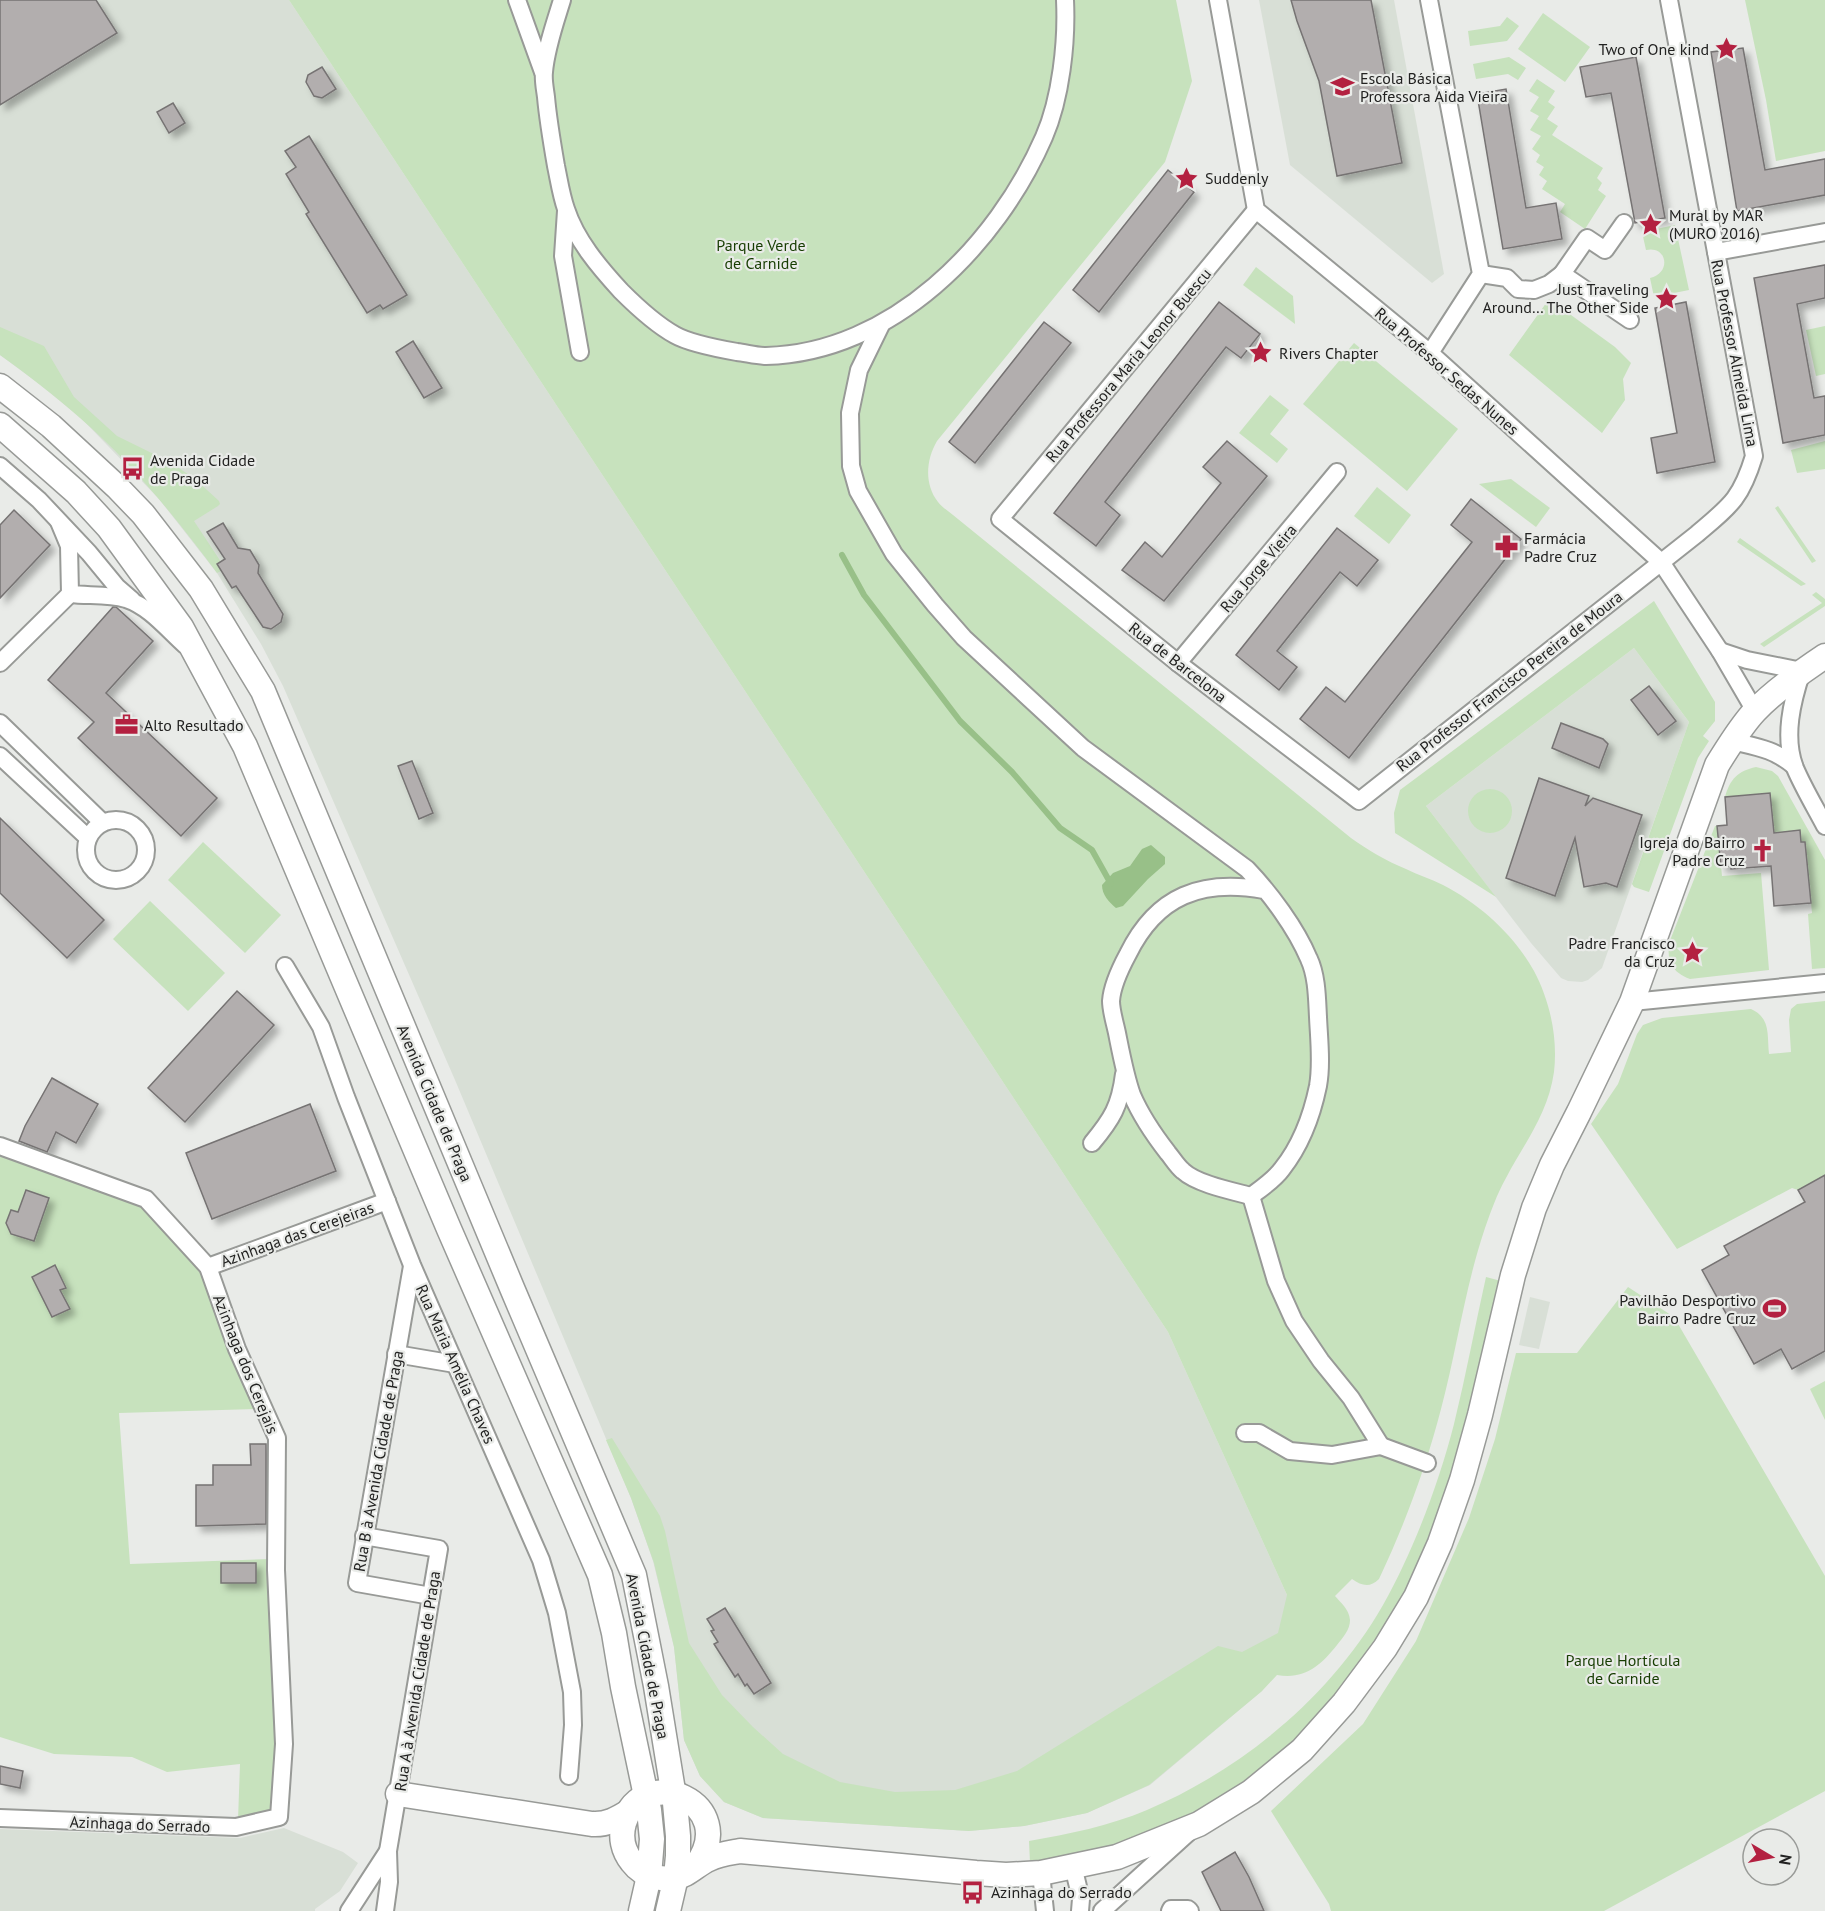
<svg xmlns="http://www.w3.org/2000/svg" width="1825" height="1911" font-family="'PT Sans',sans-serif">
<style>
.built{fill:#d8dfd6}
.green{fill:#c7e2bd}
.water{fill:#98c088}
.lines{fill:none;stroke-linecap:round;stroke-linejoin:round}
.stream{stroke:#98c088;stroke-width:6}
.building{fill:#b2aeae;stroke:#767373;stroke-width:1.5;filter:url(#shadow)}
.street-casing{stroke:#989a97;stroke-width:20}
.secondary-casing{stroke:#989a97;stroke-width:27}
.street{stroke:#fff;stroke-width:16}
.secondary{stroke:#fff;stroke-width:24}
.labels{text-anchor:middle;dominant-baseline:central;stroke-width:4.5;stroke-linejoin:round;paint-order:stroke}
.poi-label{font-size:16px;fill:#222221;stroke:#e9ebe8;text-anchor:start}
.park-label{font-size:16px;fill:#183e03;stroke:#e9ebe8}
.street-label{font-size:16px;fill:#222221;stroke:#e9ebe8}
</style>
<defs>
<filter id="shadow"><feDropShadow dx="5.5" dy="5.5" stdDeviation="3" flood-color="#0004"/></filter>
</defs>
<rect width="100%" height="100%" fill="#e9ebe8"/>
<g class="built">
<path d="M0,0H289L1168,1332L1287,1595L1290,1609L1262,1691L1150,1785L1087,1813L1024,1826L969,1831L763,1818L724,1802L700,1776L684,1740L674,1647L653,1561L631,1498L455,1080L283,686L261,644L217,573L159,499L82,419L38,383L0,355Z"/>
<path d="M1259,0H1394L1444,274L1432,283L1290,165Z"/>
<path d="M1634,648L1689,722L1602,968L1588,980L1582,982L1568,981L1561,978L1531,943L1426,806Z"/>
<path d="M1530,1297L1550,1302L1539,1349L1519,1345Z"/>
<path d="M284,1828L343,1852L358,1863L340,1891L315,1909V1911H0V1829L240,1838Z"/>
</g>
<g class="green">
<path d="M289,0H1176L1192,81L1165,162L937,441C926,460 924,484 938,502C942,507 948,511 953,515L1351,838C1368,850 1386,861 1406,869C1418,875 1431,879 1443,885C1480,904 1514,935 1534,971C1550,1001 1558,1038 1554,1072C1548,1114 1525,1142 1506,1178C1497,1194 1491,1211 1485,1228C1465,1287 1457,1349 1441,1409C1426,1467 1405,1524 1379,1579C1370,1588 1362,1586 1352,1579L1335,1596C1341,1603 1349,1609 1350,1620C1350,1630 1343,1637 1337,1645C1321,1665 1305,1680 1277,1675L1262,1691L1149,1785L1087,1813L1024,1826L969,1831L763,1818L724,1802L700,1776L684,1740L674,1647L654,1563L631,1498L606,1440L612,1438L660,1516L665,1531L689,1643L722,1695L753,1727L783,1754L840,1782L895,1792L955,1790L1017,1771L1218,1646L1242,1652L1278,1633L1287,1595L1168,1332Z"/>
<path d="M1745,0H1825V151L1776,161L1766,100Z"/>
<path d="M1543,13L1590,47L1565,82L1518,49Z"/>
<path d="M1507,17L1519,26L1507,41L1470,46L1468,31L1500,26Z"/>
<path d="M1509,57L1526,68L1518,80L1508,74L1476,79L1473,64Z"/>
<path d="M1537,79L1555,91L1548,102L1555,107L1547,119L1558,126L1552,135L1603,168L1597,178L1602,183L1598,190L1606,196L1585,229L1560,212L1565,204L1542,189L1547,181L1539,175L1544,167L1536,162L1540,155L1532,149L1541,136L1530,130L1539,116L1530,111L1539,97L1529,91Z"/>
<path d="M1675,225L1689,290L1654,297L1650,278C1672,273 1667,245 1646,250L1642,232Z"/>
<path d="M1256,267L1293,296L1295,324L1243,285Z"/>
<path d="M1549,299L1615,347L1631,363L1623,379L1625,400L1602,433L1509,355Z"/>
<path d="M1825,326V374L1816,376L1806,330Z"/>
<path d="M0,327L44,346L74,397L117,436L170,462L195,479L219,501L220,504L218,506L194,521L221,562V571L217,573C176,518 132,463 80,418C54,395 28,375 0,355Z"/>
<path d="M1354,343L1458,429L1407,491L1303,404Z"/>
<path d="M1270,395L1289,410L1270,434L1288,449L1277,463L1239,433Z"/>
<path d="M1825,441V469L1797,473L1791,450Z"/>
<path d="M1511,479L1550,508L1536,527L1479,484Z"/>
<path d="M1377,487L1411,515L1389,544L1354,516Z"/>
<path d="M1778,506L1811,554L1816,561L1812,563L1775,508Z"/>
<path d="M1740,538L1747,543L1806,584L1801,586L1737,542Z"/>
<path d="M1816,592L1825,599V606L1764,647L1760,644L1822,603L1812,595Z"/>
<path d="M1654,601L1715,702V721L1703,736L1709,741L1698,758L1649,892L1634,887L1632,884L1689,722L1634,648L1426,806L1496,897L1395,833L1394,813L1400,790Z"/>
<path d="M1756,767L1772,771L1778,776L1825,860V968L1812,969L1808,914L1812,913L1805,843L1801,842L1800,830L1774,833L1770,793L1725,797C1730,779 1738,771 1756,767Z"/>
<circle cx="1490" cy="811" r="22"/>
<path d="M1715,826H1717L1722,876L1761,873L1769,970L1690,979C1672,972 1667,962 1669,943Z"/>
<path d="M203,842L281,915L245,953L168,880Z"/>
<path d="M150,901L225,973L188,1011L113,939Z"/>
<path d="M1825,1001V1175L1798,1190L1792,1188L1677,1249L1591,1124L1618,1084L1637,1034L1643,1025L1662,1018L1751,1009C1771,1018 1767,1035 1769,1054L1791,1052L1789,1020L1791,1009L1797,1004Z"/>
<path d="M0,1153L140,1204L200,1270L243,1381L259,1409L119,1413L130,1564L270,1559L274,1669L275,1765L274,1802L267,1814L238,1820L240,1764L167,1772L132,1757L54,1754L0,1737Z"/>
<path d="M1486,1277L1501,1281L1456,1468L1430,1540L1406,1593L1378,1640L1321,1713L1288,1746L1252,1778L1218,1801L1179,1821L1137,1839L1085,1854L1030,1863L1029,1841C1069,1834 1109,1826 1147,1810C1243,1769 1331,1696 1383,1605C1413,1552 1439,1483 1454,1424C1466,1375 1475,1326 1486,1277Z"/>
<path d="M1628,1287L1674,1317L1825,1576V1791L1604,1911H1331L1329,1904L1271,1811L1363,1724L1416,1641L1469,1518L1495,1439L1516,1353H1577Z"/>
<path d="M1825,1381V1420L1810,1389Z"/>
</g>
<path class="water" d="M1151,845L1165,857V864L1148,879L1123,906L1116,908C1109,902 1102,895 1102,885L1113,873L1130,866L1142,849Z"/>
<g class="lines">
<path class="stream" d="M842,555L864,595L960,721L1012,772L1060,828L1092,850L1111,884"/>
</g>
<g class="building">
<path d="M0,0H96L117,33L0,105Z"/>
<path d="M1291,0H1371L1402,163L1337,176L1319,81L1297,21Z"/>
<path d="M1743,48L1765,170L1825,159V195L1737,211L1711,52Z"/>
<path d="M1636,57L1665,218L1635,223L1611,93L1586,97L1580,67Z"/>
<path d="M322,67L336,89L322,98L314,96L306,82L308,75Z"/>
<path d="M1506,89L1526,208L1556,203L1562,239L1503,249L1477,94Z"/>
<path d="M173,103L185,123L169,133L157,112Z"/>
<path d="M309,136L407,295L383,309L380,305L367,313L306,214L309,212L286,174L296,167L285,151Z"/>
<path d="M1168,170L1194,192L1099,312L1073,290Z"/>
<path d="M1825,265V298L1797,304L1814,398L1825,396V435L1783,443L1754,278Z"/>
<path d="M1219,302L1260,334L1241,358L1226,347L1105,502L1120,515L1096,546L1054,513Z"/>
<path d="M1686,302L1715,462L1657,473L1651,438L1677,433L1655,308Z"/>
<path d="M1044,322L1071,343L975,463L949,442Z"/>
<path d="M413,341L442,388L424,398L396,352Z"/>
<path d="M1227,441L1267,476L1164,601L1122,570L1145,542L1162,557L1221,483L1203,467Z"/>
<path d="M1471,499L1521,539L1349,758L1300,719L1326,687L1345,702L1472,542L1451,525Z"/>
<path d="M14,510L50,545L0,598V525Z"/>
<path d="M223,523L238,548L250,550L259,565L258,573L283,614L281,622L271,629L263,627L236,586L232,588L217,564L225,559L207,532Z"/>
<path d="M1337,528L1378,560L1357,586L1340,572L1277,651L1297,667L1279,690L1236,655Z"/>
<path d="M113,607H116L153,641L106,693L217,798L181,836L78,738L94,722L48,680Z"/>
<path d="M1649,686L1676,721L1658,735L1631,700Z"/>
<path d="M1561,723L1603,739L1608,744L1599,768L1552,748Z"/>
<path d="M412,761L433,813L419,819L398,766Z"/>
<path d="M1539,778L1589,796L1585,806L1593,798L1642,815L1617,887L1606,883L1584,887L1575,838L1555,896L1506,878Z"/>
<path d="M1770,793L1774,833L1800,830L1801,842H1805L1811,903L1774,906L1771,866L1731,869V866L1721,867L1717,826L1727,825L1725,797Z"/>
<path d="M0,818L104,920L67,958L0,893Z"/>
<path d="M237,991L274,1025L185,1122L148,1088Z"/>
<path d="M52,1078L98,1104L76,1143L56,1132L47,1152L19,1141L25,1126Z"/>
<path d="M310,1104L336,1171L212,1219L186,1153Z"/>
<path d="M1825,1175V1351L1792,1369L1781,1349L1754,1364L1702,1270L1729,1255L1724,1246L1805,1202L1798,1190Z"/>
<path d="M26,1190L49,1198L34,1241L11,1234L6,1223L11,1210L18,1212Z"/>
<path d="M55,1265L66,1288L60,1290L70,1309L52,1317L32,1277Z"/>
<path d="M250,1444H266V1524L196,1526V1485H213V1465H251Z"/>
<rect x="221" y="1563" width="35" height="20"/>
<path d="M725,1608L771,1683L754,1694L747,1684L745,1686L738,1674L735,1677L714,1644L718,1642L711,1631L714,1630L707,1619Z"/>
<path d="M0,1766L23,1771L20,1788L0,1784Z"/>
<path d="M1235,1852L1249,1877L1264,1911H1221L1202,1872Z"/>
</g>
<g class="lines">
<defs>
<g id="street">
<path d="M517,0L543,72"/>
<path d="M562,0C555,23 546,48 544,72C543,80 545,89 546,97C548,120 552,143 556,166C559,180 561,195 566,209C576,240 599,267 621,291C637,307 655,324 675,335C689,343 720,349 737,352C746,353 757,356 766,356C892,353 997,245 1044,137C1061,98 1067,42 1065,0"/>
<path d="M1218,0L1256,210L1430,353L1661,562L1720,651L1755,711"/>
<path d="M1429,0L1481,274L1430,353"/>
<path d="M1256,210L1000,519L1178,663L1359,801L1697,534C1730,506 1741,499 1754,456L1669,0"/>
<path d="M566,211L563,256L580,352"/>
<path d="M1624,223L1605,250L1587,238L1562,274L1630,320"/>
<path d="M1716,252L1825,232"/>
<path d="M1481,274L1507,278L1518,289L1534,290L1549,284L1562,274"/>
<path d="M881,325L859,370L850,413L851,466L858,491L894,554L935,605L964,638L1083,748L1247,869C1270,893 1296,928 1309,959C1317,976 1317,999 1318,1017C1319,1039 1322,1064 1318,1086C1312,1115 1301,1145 1282,1169C1274,1180 1262,1188 1251,1196C1232,1191 1197,1184 1183,1171C1177,1166 1173,1159 1168,1153C1154,1135 1141,1116 1132,1095C1125,1075 1121,1053 1117,1033C1115,1023 1111,1011 1111,1001C1112,986 1121,967 1128,954C1157,895 1202,879 1264,890"/>
<path d="M0,466L39,500L89,553L117,587L132,600"/>
<path d="M59,522L69,546L70,594C88,596 109,594 126,599C150,607 167,629 185,645"/>
<path d="M1720,651L1747,660L1802,671C1792,701 1783,737 1795,768C1803,787 1815,807 1825,826"/>
<path d="M0,663L70,594"/>
<path d="M1178,663L1337,472"/>
<path d="M0,723L102,822"/>
<path d="M1732,741C1757,747 1774,749 1794,766"/>
<path d="M0,756L88,838"/>
<circle cx="116" cy="850" r="30"/>
<path d="M285,966L321,1027L346,1097L412,1265L541,1560L557,1613L572,1692L573,1725L569,1776"/>
<path d="M1632,1002L1825,983"/>
<path d="M1092,1143C1112,1119 1120,1106 1124,1074"/>
<path d="M0,1146L146,1199L208,1267L237,1349L277,1438L276,1570L284,1744L279,1817L236,1827L0,1818"/>
<path d="M412,1266L357,1583L431,1596"/>
<path d="M208,1267L387,1201"/>
<path d="M396,1354L455,1364"/>
<path d="M1245,1433H1259L1290,1451L1332,1455L1381,1446L1351,1398L1321,1361L1294,1321L1276,1281L1251,1196"/>
<path d="M1381,1446L1427,1463"/>
<path d="M364,1536L439,1549L388,1851L389,1882L385,1911"/>
<path d="M1073,1866L1081,1899L1080,1911"/>
<path d="M1041,1873L1045,1911"/>
<path d="M349,1911L388,1851"/>
<path d="M1102,1911L1188,1833"/>
<path d="M1170,1911L1171,1909H1188L1190,1911"/>
</g>
<g id="secondary">
<path d="M0,386L51,426L117,487L143,514L201,589L263,691L512,1288L634,1575L656,1686L675,1803L678,1836V1856L676,1877L668,1911"/>
<path d="M0,425L76,492L109,528L181,627L245,746L449,1229L600,1575L614,1633L623,1687L649,1810L652,1839L649,1876L641,1911"/>
<path d="M398,1794L592,1824C607,1825 617,1819 630,1811"/>
<path d="M696,1866C742,1803 642,1761 624,1823C620,1837 623,1851 632,1862C644,1878 667,1883 685,1874C694,1869 700,1863 709,1859C719,1854 729,1853 740,1851L976,1873L1006,1875L1041,1873L1117,1857L1199,1824L1251,1792L1302,1750L1344,1703L1385,1648L1416,1597L1440,1543L1462,1480L1480,1415L1513,1275L1534,1208L1552,1165L1579,1112L1632,1002L1717,765C1729,746 1740,727 1755,711C1775,690 1801,672 1825,656"/>
</g>
</defs>
<use href="#street" class="street-casing"/>
<use href="#secondary" class="secondary-casing"/>
<use href="#street" class="street"/>
<use href="#secondary" class="secondary"/>
</g>
<defs>
<symbol id="sight-bare" viewBox="-9 -9 18 18"><path d="M0-6L1.8-2.2L6-1.7L2.9 1.2L3.7 5.4L0 3.3L-3.7 5.4L-2.9 1.2L-6-1.7L-1.8-2.2Z" fill="#b32040" stroke="#e9ebe8" stroke-width="2.5" paint-order="stroke"/></symbol>
<symbol id="school-bare" viewBox="-9 -9 18 18"><path d="M0-5L7-2L0 1L-7-2ZM-4 1L0 2.5L4 1V4Q0 6-4 4Z" fill="#b32040" stroke="#e9ebe8" stroke-width="2.5" paint-order="stroke"/></symbol>
<symbol id="bus-bare" viewBox="-9 -9 18 18"><path d="M-5-6H5V4H4V6H2V4H-2V6H-4V4H-5ZM-3.5-4V0h7V-4ZM-3.5 1.2v1.5H-2V1.2ZM2 1.2v1.5H3.5V1.2Z" fill="#b32040" stroke="#e9ebe8" stroke-width="2.5" paint-order="stroke"/></symbol>
<symbol id="pharmacy-bare" viewBox="-9 -9 18 18"><path d="M-2-6h4v4h4v4h-4v4h-4v-4h-4v-4h4Z" fill="#b32040" stroke="#e9ebe8" stroke-width="2.5" paint-order="stroke"/></symbol>
<symbol id="office-bare" viewBox="-9 -9 18 18"><path d="M-6-3h4V-5.5h4V-3h4V5H-6ZM-1-4.5V-3h2v-1.5ZM-6 0V1H6V0Z" fill="#b32040" stroke="#e9ebe8" stroke-width="2.5" paint-order="stroke"/></symbol>
<symbol id="church-bare" viewBox="-9 -9 18 18"><path d="M-1.2-6h2.4v3.5h3.3v2.4h-3.3V6h-2.4V-.1h-3.3v-2.4h3.3Z" fill="#b32040" stroke="#e9ebe8" stroke-width="2.5" paint-order="stroke"/></symbol>
<symbol id="stadium-bare" viewBox="-9 -9 18 18"><path d="M0-5a6.5 5 0 1 0 0 10a6.5 5 0 1 0 0-10ZM-3.5-1.8h7v3.6h-7Z" fill="#b32040" stroke="#e9ebe8" stroke-width="2.5" paint-order="stroke"/></symbol>
</defs>
<g fill-rule="evenodd">
<use href="#sight-bare" x="1710" y="32" width="33" height="33"/>
<use href="#school-bare" x="1326" y="70" width="33" height="33"/>
<use href="#sight-bare" x="1170" y="162" width="33" height="33"/>
<use href="#sight-bare" x="1634" y="208" width="33" height="33"/>
<use href="#sight-bare" x="1650" y="282" width="33" height="33"/>
<use href="#sight-bare" x="1244" y="336" width="33" height="33"/>
<use href="#bus-bare" x="116" y="452" width="33" height="33"/>
<use href="#pharmacy-bare" x="1490" y="530" width="33" height="33"/>
<use href="#office-bare" x="110" y="708" width="33" height="33"/>
<use href="#church-bare" x="1746" y="834" width="33" height="33"/>
<use href="#sight-bare" x="1676" y="936" width="33" height="33"/>
<use href="#stadium-bare" x="1758" y="1292" width="33" height="33"/>
<use href="#bus-bare" x="956" y="1876" width="33" height="33"/>
</g>
<g class="labels">
<g class="poi-label">
<text x="1709" y="49" text-anchor="end">Two of One kind</text>
<text x="1360" y="78">Escola Básica<tspan x="1360" dy="18">Professora Aida Vieira</tspan></text>
<text x="1205" y="178">Suddenly</text>
<text x="1669" y="215">Mural by MAR<tspan x="1669" dy="18">(MURO 2016)</tspan></text>
<text x="1649" y="289" text-anchor="end">Just Traveling<tspan x="1649" dy="18">Around… The Other Side</tspan></text>
<text x="1279" y="353">Rivers Chapter</text>
<text x="150" y="460">Avenida Cidade<tspan x="150" dy="18">de Praga</tspan></text>
<text x="1524" y="538">Farmácia<tspan x="1524" dy="18">Padre Cruz</tspan></text>
<text x="144" y="725">Alto Resultado</text>
<text x="1745" y="842" text-anchor="end">Igreja do Bairro<tspan x="1745" dy="18">Padre Cruz</tspan></text>
<text x="1675" y="943" text-anchor="end">Padre Francisco<tspan x="1675" dy="18">da Cruz</tspan></text>
<text x="1756" y="1300" text-anchor="end">Pavilhão Desportivo<tspan x="1756" dy="18">Bairro Padre Cruz</tspan></text>
<text x="991" y="1892">Azinhaga do Serrado</text>
</g>
<g class="park-label">
<text x="761" y="245">Parque Verde<tspan x="761" dy="18">de Carnide</tspan></text>
<text x="1623" y="1660">Parque Hortícula<tspan x="1623" dy="18">de Carnide</tspan></text>
</g>
<g class="street-label">
<text transform="translate(1735 353) rotate(79)">Rua Professor Almeida Lima</text>
<text transform="translate(1128 365) rotate(-50)">Rua Professora Maria Leonor Buescu</text>
<text transform="translate(1447 371) rotate(41)">Rua Professor Sedas Nunes</text>
<text transform="translate(1258 568) rotate(-50)">Rua Jorge Vieira</text>
<text transform="translate(1178 662) rotate(38)">Rua de Barcelona</text>
<text transform="translate(1509 681) rotate(-38)">Rua Professor Francisco Pereira de Moura</text>
<text transform="translate(435 1103) rotate(67)">Avenida Cidade de Praga</text>
<text transform="translate(297 1234) rotate(-20)">Azinhaga das Cerejeiras</text>
<text transform="translate(246 1364) rotate(68)">Azinhaga dos Cerejais</text>
<text transform="translate(456 1364) rotate(66)">Rua Maria Amélia Chaves</text>
<text transform="translate(378 1461) rotate(-80)">Rua B à Avenida Cidade de Praga</text>
<text transform="translate(648 1656) rotate(79)">Avenida Cidade de Praga</text>
<text transform="translate(417 1681) rotate(-81)">Rua A à Avenida Cidade de Praga</text>
<text transform="translate(140 1824) rotate(2)">Azinhaga do Serrado</text>
</g>
</g>
<g transform="translate(1771 1857) rotate(100)"><circle r="28" fill="#e9ebe8" stroke="#999b98" stroke-width="1.5"/>
<path d="M0-4.5L10 22L0 15L-10 22Z" fill="#b32040"/>
<text y="-9" font-size="16" font-weight="bold" text-anchor="middle" fill="#222221">N</text>
</g>
</svg>
